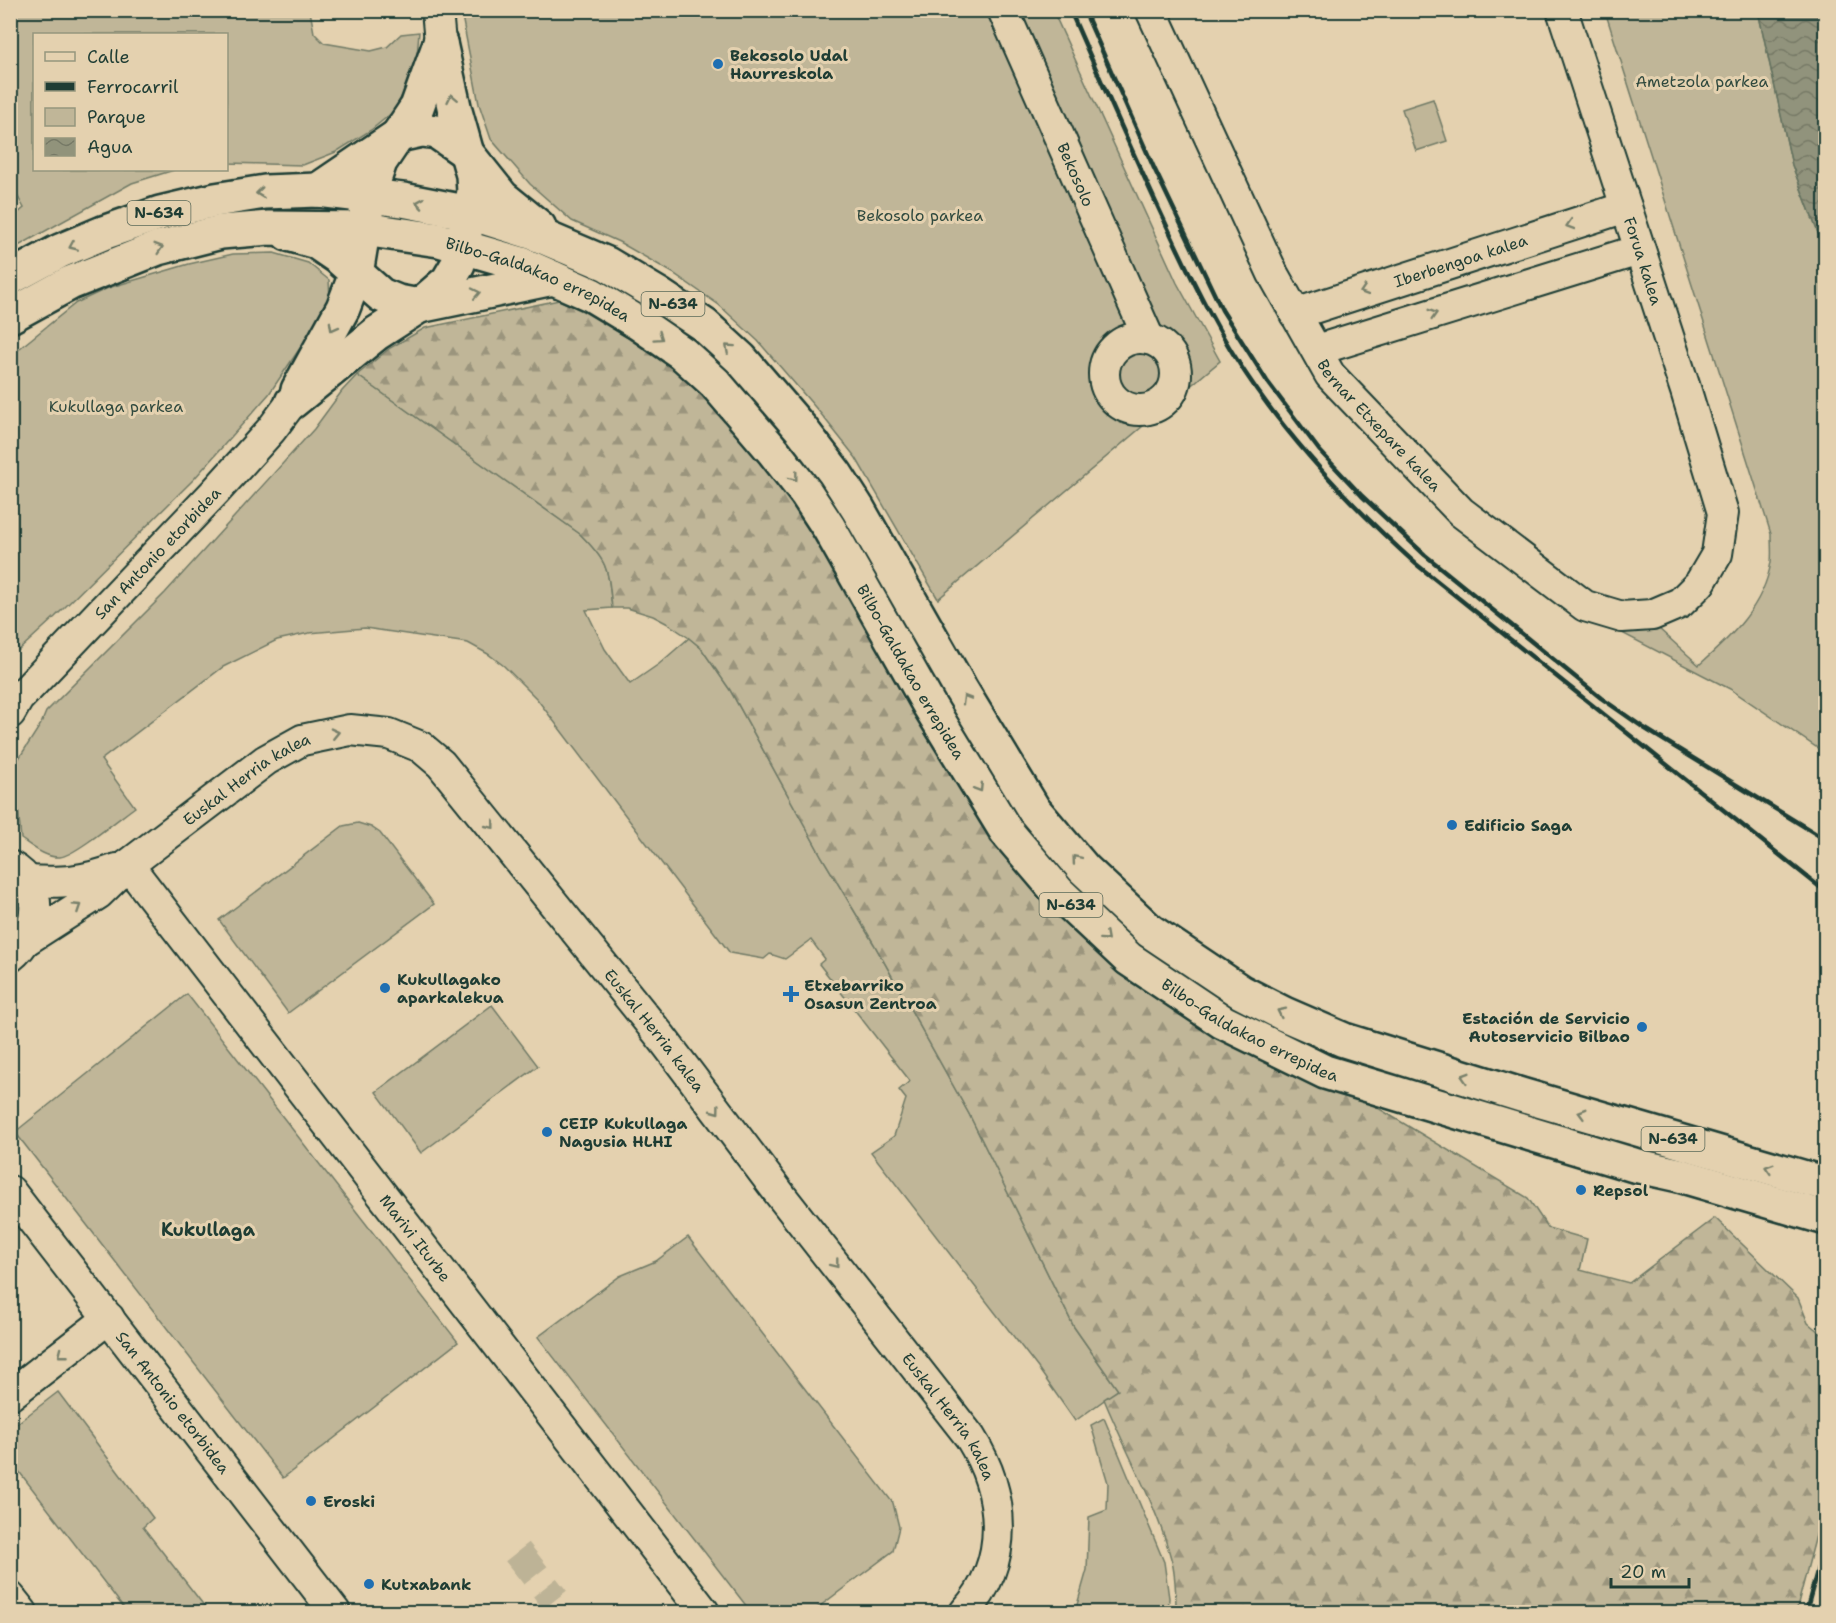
<svg xmlns="http://www.w3.org/2000/svg" width="1836" height="1623" font-family="'Shantell Sans',sans-serif">
<style>
.green{fill:#c0b698;stroke:#707a66;stroke-width:1.5}
.forest{fill:url(#forest-firs);stroke:#707a66;stroke-width:1.5}
.water{fill:url(#water-waves);stroke:#63715f;stroke-width:1.5}
.lines{fill:none;stroke-linecap:round;stroke-linejoin:round}
.street-tunnel{stroke:#bdb396;stroke-width:30;stroke-dasharray:30 15;stroke-linecap:butt}
.street-casing{stroke:#1f3d34;stroke-width:34}
.highway-casing{stroke:#1f3d34;stroke-width:38}
.street{stroke:#e4d1af;stroke-width:30}
.highway{stroke:#e4d1af;stroke-width:33}
.rail{stroke:#1f3d34;stroke-width:4.5}
.oneway{stroke:#78806b}
.poi-dot{fill:#1f6fb2;stroke:#e4d1af;stroke-width:2}
.labels{text-anchor:middle;dominant-baseline:central;stroke-width:6;stroke-linejoin:round;paint-order:stroke}
.shield{fill:#e4d1af;stroke:#5a6959;stroke-width:1.5}
.shield-label{font-size:15px;font-weight:bold;fill:#1f3d34}
.poi-label{font-size:16px;font-weight:bold;fill:#1f3d34;stroke:#e4d1af;text-anchor:start}
.park-label{font-size:16px;fill:#2f493e;stroke:#e4d1af}
.street-label{font-size:16px;fill:#1f3d34;stroke:#e4d1af}
.neighbourhood-label{font-size:18px;font-weight:bold;fill:#1f3d34;stroke:#e4d1af}
</style>
<defs>
<pattern id="forest-firs" width="22" height="20" patternUnits="userSpaceOnUse" patternTransform="scale(1.5)"><rect width="22" height="20" fill="#c0b698"/><path d="M5 1l3.5 6h-7zM16 11l3.5 6h-7z" fill="#9b957d"/></pattern>
<pattern id="water-waves" width="16" height="10" patternUnits="userSpaceOnUse" patternTransform="scale(1.5)"><rect width="16" height="10" fill="#91937b"/><path d="M0 5q4-4 8 0t8 0" fill="none" stroke="#767966"/></pattern>
</defs>
<rect width="100%" height="100%" fill="#e4d1af"/>
<filter id="ink" filterUnits="userSpaceOnUse"><feTurbulence type="fractalNoise" baseFrequency=".0167" numOctaves="2"/><feDisplacementMap in="SourceGraphic" scale="12" xChannelSelector="R" yChannelSelector="G"/><feConvolveMatrix kernelMatrix="1 2 1 2 8 2 1 2 1" color-interpolation-filters="sRGB"/></filter>
<g filter="url(#ink)">
<g class="green">
<path d="M10,11H310L314,33L324,43L371,51L387,47L401,34L419,32L417,56L410,81L393,112L371,130L336,152L303,165L227,163L226,34H34V170H174L132,183L13,249L11,245V219L24,208L11,184Z"/>
<path d="M461,11H1053L1177,283L1220,361L938,599L856,458L821,414L758,341L719,305L673,273L619,242L572,221L530,184L491,139L479,104Z"/>
<path d="M1605,11H1758L1792,165L1825,251V753L1730,689L1622,633L1658,628L1699,665C1731,637 1764,606 1771,562C1772,553 1771,543 1771,534Z"/>
<path d="M1433,99L1447,141L1416,151L1402,109Z"/>
<path d="M274,253L308,263L329,280L330,299L321,317L269,394L194,479L55,617L19,650L10,630V356L76,303L108,288L189,264L233,254Z"/>
<path d="M357,375L580,534C609,563 608,569 612,608L586,610L605,649L630,684L659,664L689,638L701,648L730,690L822,857L874,944L969,1114L1074,1327L1118,1390L1075,1421L1038,1368L871,1152L894,1136L906,1099L899,1090L910,1081L819,964L825,959L811,940L785,959L770,954L764,959L730,953L537,699L504,666L488,654L468,643L365,628L309,633L277,640L223,667L101,760L135,807C121,817 74,856 60,857C46,858 33,847 21,839L14,766L41,724L46,712L165,593L314,429L342,391Z"/>
<path d="M358,823L371,827L380,833L434,904L288,1013L219,920L343,826Z"/>
<path d="M187,994L458,1342L283,1478L15,1132Z"/>
<path d="M492,1005L538,1066L421,1153L376,1092Z"/>
<path d="M688,1237L893,1503L899,1527L893,1551L812,1612H751L538,1337L620,1276L656,1261Z"/>
<path d="M58,1392L153,1518L143,1527L209,1612H127L11,1461V1428Z"/>
<path d="M1104,1418L1164,1562L1169,1598L1168,1612H1075L1087,1570L1089,1517L1107,1510L1108,1483L1091,1425Z"/>
</g>
<path class="forest" d="M559,300L583,311L630,339L671,367L703,396L761,463L792,503L813,537L866,626L914,714L992,841L1045,904L1076,934L1118,973L1214,1037L1318,1088L1373,1105L1528,1198L1548,1228L1587,1239L1580,1270L1629,1283L1715,1218L1798,1298L1808,1323L1825,1337V1501L1796,1612H1176C1176,1596 1176,1578 1172,1562C1157,1505 1126,1453 1104,1399L1118,1390L1074,1327L969,1114L874,944L822,857L730,690L701,648L689,638L668,624L653,616L627,608H612C608,569 609,563 580,534L357,375L390,348L425,328Z"/>
<path class="water" d="M1758,11H1825V251L1792,165Z"/>
<g class="lines">
<path class="street-tunnel" d="M517,1552L555,1600"/>
<defs>
<g id="street">
<path d="M437,10L440,43"/>
<path id="s1" d="M1003,10L1149,339"/>
<path id="s2" d="M1151,10L1273,274L1330,375L1461,512L1585,606L1622,617L1652,615L1680,603L1700,583L1717,554L1723,513L1686,391L1562,10"/>
<path id="s3" d="M1295,314L1626,207"/>
<circle cx="1140" cy="374" r="36"/>
<path d="M1317,350L1639,250"/>
<path id="s4" d="M10,713L18,699L215,492L271,430L292,402"/>
<path id="s5" d="M128,865L704,1612"/>
<path d="M10,866C48,886 39,934 10,957"/>
<path d="M27,881C62,883 83,882 117,869"/>
<path id="s6" d="M28,939L98,894L128,865L266,760L302,740L350,730L389,734L421,747L441,764L662,1038L782,1197L970,1437C1005,1493 1011,1561 965,1612"/>
<path id="s7" d="M10,1191L335,1612"/>
<path d="M10,1395L109,1318"/>
<path d="M10,1597L22,1612"/>
</g>
<g id="highway">
<path d="M318,190L399,135L422,130L437,132L466,152L502,197L539,227"/>
<path d="M288,234L316,242L338,257L381,295L398,302L419,306L553,278"/>
<path d="M10,278L60,251L103,233L160,213L215,200L265,192L318,190L403,200L470,213L534,233L607,264L659,295L704,325L741,359L802,430L835,473L858,509L960,688L1034,810L1084,869L1150,931L1241,992L1284,1014L1344,1040L1521,1095L1826,1184"/>
<path id="s8" d="M10,316L70,283L158,248L221,232L269,228L363,229L439,240L522,264L592,295L640,324L682,353L715,383L774,452L806,493L829,528L929,705L1006,831L1058,892L1129,959L1223,1022L1325,1072L1634,1165L1679,1175L1826,1218"/>
<path d="M298,390L343,308L356,274L369,195L380,162L417,107L440,43"/>
<path d="M292,402L377,333L419,306L448,281L458,264L474,192L473,175L455,111L440,43"/>
</g>
</defs>
<use href="#street" class="street-casing"/>
<use href="#highway" class="highway-casing"/>
<use href="#street" class="street"/>
<use href="#highway" class="highway"/>
<g class="rail">
<path d="M1070,10C1101,81 1132,152 1165,222C1192,280 1220,338 1257,390C1303,455 1357,511 1416,564L1826,892"/>
<path d="M1084,10L1154,168L1222,310L1267,381L1319,450L1362,496L1425,555L1601,698L1644,728L1826,840"/>
<path d="M1806,1612L1826,1538"/>
<path d="M1818,1612L1826,1583"/>
</g>
</g>
<defs><path id="oneway-chevron" d="M-2-3.5L2.5 0L-2 3.5" fill="none" stroke-width="1.6" stroke-linecap="round" stroke-linejoin="round" transform="scale(1.5)"/></defs>
<g class="oneway">
<use href="#oneway-chevron" transform="translate(452 98) rotate(-102)"/>
<use href="#oneway-chevron" transform="translate(260 193) rotate(173)"/>
<use href="#oneway-chevron" transform="translate(420 203) rotate(-171)"/>
<use href="#oneway-chevron" transform="translate(1570 225) rotate(162)"/>
<use href="#oneway-chevron" transform="translate(73 246) rotate(157)"/>
<use href="#oneway-chevron" transform="translate(159 248) rotate(-17)"/>
<use href="#oneway-chevron" transform="translate(1364 291) rotate(162)"/>
<use href="#oneway-chevron" transform="translate(476 293) rotate(-12)"/>
<use href="#oneway-chevron" transform="translate(1433 314) rotate(-17)"/>
<use href="#oneway-chevron" transform="translate(333 327) rotate(119)"/>
<use href="#oneway-chevron" transform="translate(659 337) rotate(35)"/>
<use href="#oneway-chevron" transform="translate(729 348) rotate(-138)"/>
<use href="#oneway-chevron" transform="translate(794 477) rotate(52)"/>
<use href="#oneway-chevron" transform="translate(966 699) rotate(-121)"/>
<use href="#oneway-chevron" transform="translate(335 733) rotate(-13)"/>
<use href="#oneway-chevron" transform="translate(979 788) rotate(58)"/>
<use href="#oneway-chevron" transform="translate(491 825) rotate(51)"/>
<use href="#oneway-chevron" transform="translate(1076 859) rotate(-130)"/>
<use href="#oneway-chevron" transform="translate(77 907) rotate(-33)"/>
<use href="#oneway-chevron" transform="translate(1105 937) rotate(42)"/>
<use href="#oneway-chevron" transform="translate(1281 1012) rotate(-154)"/>
<use href="#oneway-chevron" transform="translate(1465 1077) rotate(-163)"/>
<use href="#oneway-chevron" transform="translate(716 1110) rotate(53)"/>
<use href="#oneway-chevron" transform="translate(1582 1113) rotate(-164)"/>
<use href="#oneway-chevron" transform="translate(1769 1168) rotate(-163)"/>
<use href="#oneway-chevron" transform="translate(835 1264) rotate(52)"/>
<use href="#oneway-chevron" transform="translate(62 1354) rotate(142)"/>
</g>
</g>
<g class="poi-dot">
<circle cx="718" cy="64" r="6"/>
<circle cx="1452" cy="825" r="6"/>
<circle cx="385" cy="988" r="6"/>
<path d="M788 985h6v6h6v6h-6v6h-6v-6h-6v-6h6z"/>
<circle cx="1642" cy="1027" r="6"/>
<circle cx="547" cy="1132" r="6"/>
<circle cx="1581" cy="1190" r="6"/>
<circle cx="311" cy="1501" r="6"/>
<circle cx="369" cy="1584" r="6"/>
</g>
<g class="labels">
<g class="shield">
<rect x="127.5" y="201" width="63" height="24" rx="4.5"/>
<rect x="641.5" y="292" width="63" height="24" rx="4.5"/>
<rect x="1039.5" y="893" width="63" height="24" rx="4.5"/>
<rect x="1641.5" y="1127" width="63" height="24" rx="4.5"/>
</g>
<g class="shield-label">
<text x="159" y="213">N-634</text>
<text x="673" y="304">N-634</text>
<text x="1071" y="905">N-634</text>
<text x="1673" y="1139">N-634</text>
</g>
<g class="poi-label">
<text x="730" y="55">Bekosolo Udal<tspan x="730" dy="18">Haurreskola</tspan></text>
<text x="1464" y="825">Edificio Saga</text>
<text x="397" y="979">Kukullagako<tspan x="397" dy="18">aparkalekua</tspan></text>
<text x="804" y="985">Etxebarriko<tspan x="804" dy="18">Osasun Zentroa</tspan></text>
<text x="1630" y="1018" text-anchor="end">Estación de Servicio<tspan x="1630" dy="18">Autoservicio Bilbao</tspan></text>
<text x="559" y="1123">CEIP Kukullaga<tspan x="559" dy="18">Nagusia HLHI</tspan></text>
<text x="1593" y="1190">Repsol</text>
<text x="323" y="1501">Eroski</text>
<text x="381" y="1584">Kutxabank</text>
</g>
<g class="park-label">
<text x="1702" y="81">Ametzola parkea</text>
<text x="920" y="215">Bekosolo parkea</text>
<text x="116" y="406">Kukullaga parkea</text>
</g>
<g class="street-label">
<text stroke="none"><textPath href="#s1" startOffset="180">Bekosolo</textPath></text>
<text stroke="none"><textPath href="#s3" startOffset="174">Iberbengoa kalea</textPath></text>
<text transform="translate(1643 261) rotate(72)">Forua kalea</text>
<text stroke="none"><textPath href="#s8" startOffset="554">Bilbo-Galdakao errepidea</textPath></text>
<text stroke="none"><textPath href="#s2" startOffset="477">Bernar Etxepare kalea</textPath></text>
<text stroke="none"><textPath href="#s4" startOffset="218">San Antonio etorbidea</textPath></text>
<text stroke="none"><textPath href="#s8" startOffset="1112">Bilbo-Galdakao errepidea</textPath></text>
<text stroke="none"><textPath href="#s6" startOffset="272">Euskal Herria kalea</textPath></text>
<text stroke="none"><textPath href="#s8" startOffset="1616">Bilbo-Galdakao errepidea</textPath></text>
<text stroke="none"><textPath href="#s6" startOffset="830">Euskal Herria kalea</textPath></text>
<text stroke="none"><textPath href="#s5" startOffset="471">Marivi Iturbe</textPath></text>
<text stroke="none"><textPath href="#s7" startOffset="267">San Antonio etorbidea</textPath></text>
<text stroke="none"><textPath href="#s6" startOffset="1316">Euskal Herria kalea</textPath></text>
</g>
<g class="neighbourhood-label">
<text x="208" y="1230">Kukullaga</text>
</g>
</g>
<rect width="1836" height="1623" fill="none" stroke="#e4d1af" stroke-width="36"/>
<rect x="18" y="18" width="1800" height="1587" fill="none" stroke="#1f3d34" stroke-width="2" filter="url(#ink)"/>
<rect x="33" y="33" width="195" height="138" fill="#e4d1af" stroke="#95967e" stroke-width="1.5"/>
<rect x="45" y="52" width="30" height="9" fill="#e4d1af" stroke="#95967e" stroke-width="1.5"/>
<text x="87" y="63" font-size="18" fill="#1f3d34">Calle</text>
<rect x="45" y="82" width="30" height="9" fill="#1f3d34" stroke="#95967e" stroke-width="1.5"/>
<text x="87" y="93" font-size="18" fill="#1f3d34">Ferrocarril</text>
<rect x="45" y="108" width="30" height="18" fill="#c0b698" stroke="#95967e" stroke-width="1.5"/>
<text x="87" y="123" font-size="18" fill="#1f3d34">Parque</text>
<rect x="45" y="138" width="30" height="18" fill="url(#water-waves)" stroke="#95967e" stroke-width="1.5"/>
<text x="87" y="153" font-size="18" fill="#1f3d34">Agua</text>
<path d="M1611 1578v9h78v-9" fill="none" stroke="#1f3d34" stroke-width="3"/>
<text x="1620" y="1578" font-size="18" fill="#1f3d34" stroke="#e4d1af" stroke-width="4.5" paint-order="stroke">20 m</text>
</svg>
